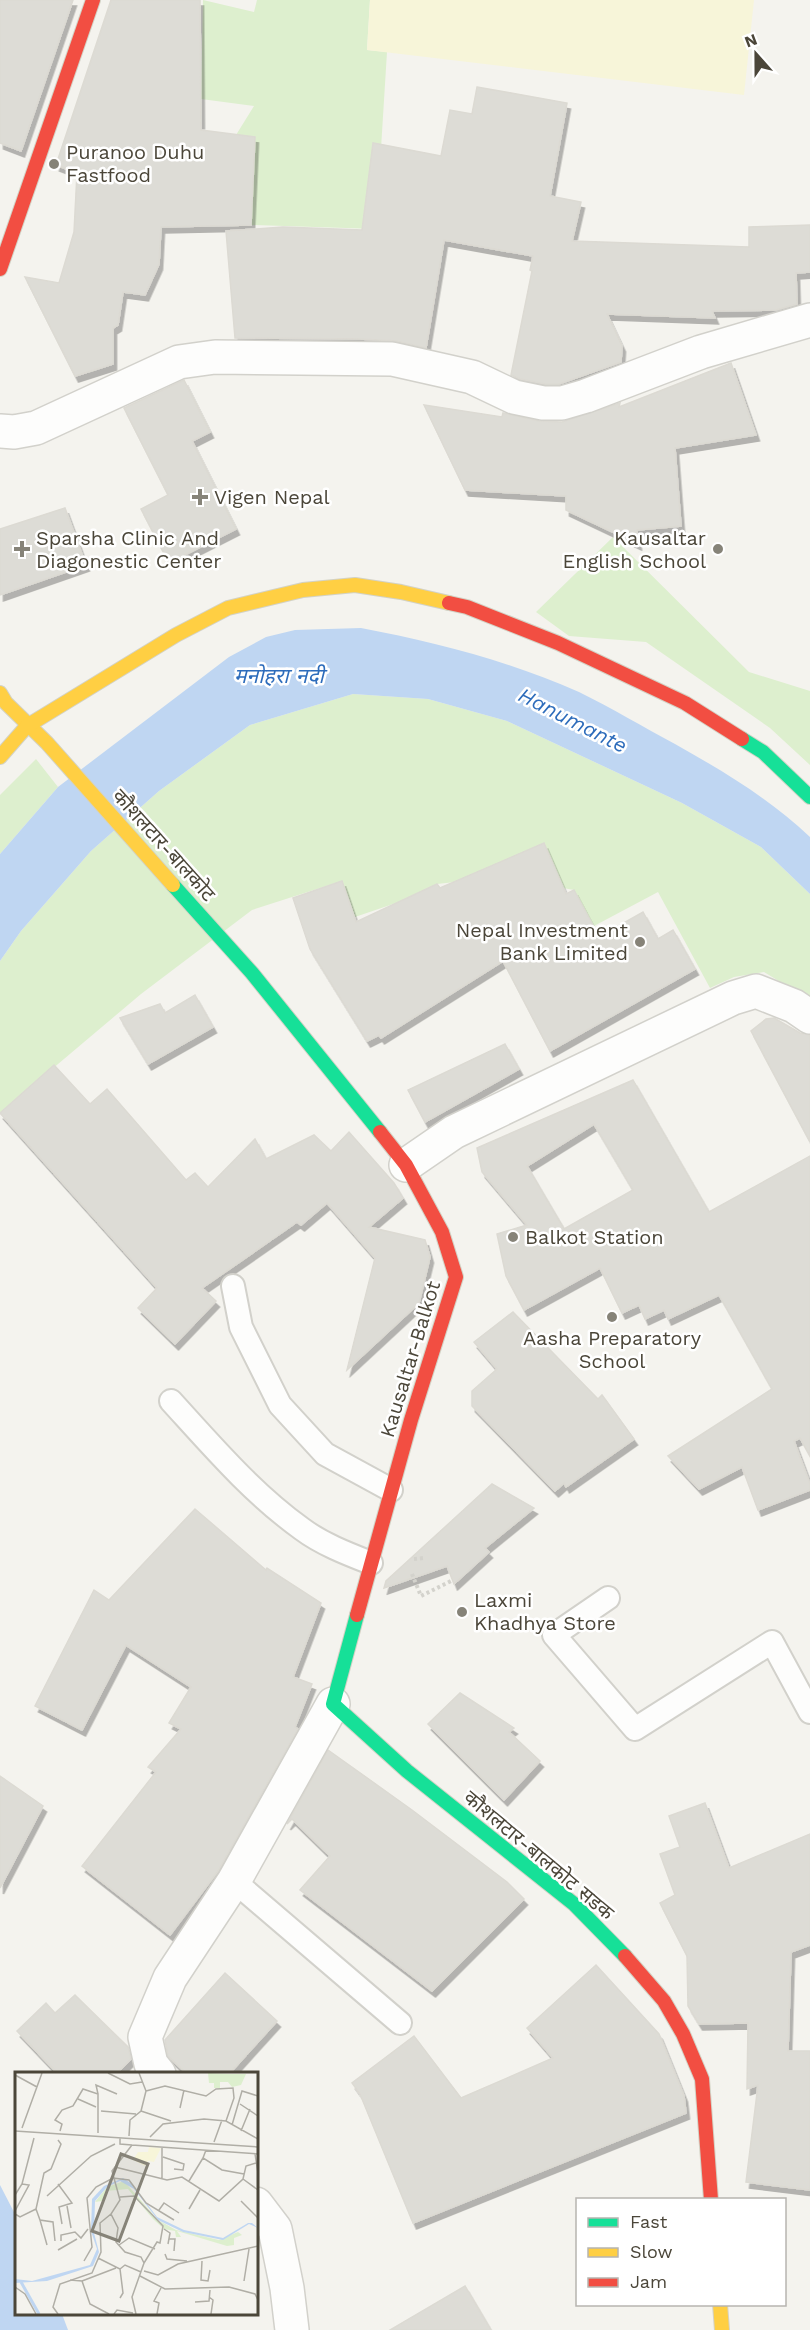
<svg xmlns="http://www.w3.org/2000/svg" width="810" height="2330" font-family="'Work Sans','Noto Sans Devanagari',sans-serif">
<style>
.green{fill:#ddefce}
.sand{fill:#f7f5d9}
.water{fill:#bfd6f2}
.building{fill:#dddcd6;stroke:#dcdad3;stroke-width:1.5;fill-rule:evenodd;filter:url(#shadow)}
.lines{fill:none;stroke-linecap:round;stroke-linejoin:round}
.lane-casing{stroke:#d2d1cb;stroke-width:26}
.street-casing{stroke:#d2d1cb;stroke-width:36}
.fast-casing{stroke:#d3d2c5;stroke-width:16}
.slow-casing{stroke:#d3d2c5;stroke-width:16}
.jam-casing{stroke:#d3d2c5;stroke-width:16}
.path{stroke:#d3d2cc;stroke-width:4;stroke-dasharray:3 3;stroke-linecap:butt}
.lane{stroke:#fdfdfc;stroke-width:22}
.street{stroke:#fdfdfc;stroke-width:33}
.fast{stroke:#16e098;stroke-width:14}
.slow{stroke:#ffcf43;stroke-width:14}
.jam{stroke:#f24e42;stroke-width:14}
.poi-dot{fill:#868378;stroke:#fff;stroke-width:2}
.labels{text-anchor:middle;dominant-baseline:central;stroke-width:5;stroke-linejoin:round;paint-order:stroke}
.poi-label{font-size:20px;fill:#4b4639;stroke:#fff;text-anchor:start}
.street-label{font-size:20px;fill:#4b4639;stroke:#fff}
.water-label{font-size:21px;font-style:italic;fill:#2d6cbb;stroke:#fff}
.inset-river{fill:none;stroke:#bfd6f2;stroke-width:3}
.inset-road{fill:none;stroke:#b0aea6;stroke-width:1.5}
.view{fill:#868378;fill-opacity:0.15;stroke:#868378;stroke-width:3}
.inset-edge{fill:none;stroke:#4b4639;stroke-width:3}
</style>
<defs>
<filter id="shadow"><feDropShadow dx="3.5" dy="6" stdDeviation="0" flood-color="#0004"/></filter>
</defs>
<rect width="100%" height="100%" fill="#f4f3ee"/>
<g class="green">
<path d="M203,0L254,12L257,0H370L367,50L387,52L376,229L251,225L255,138L236,135L254,106L201,99Z"/>
<path d="M613,537L749,672L810,691V765L770,728L646,642L569,636L536,612Z"/>
<path d="M353,694L428,699L507,721L682,803L761,847L810,894V1000L764,972L734,977L710,988L658,892L594,926L574,890L563,888L455,882L437,884L399,902L355,917L342,881L252,910L141,994L0,1113V961L21,931L91,851L159,791L250,725Z"/>
<path d="M36,759L58,787L0,854V795Z"/>
</g>
<path class="sand" d="M370,0H754L744,95L367,50Z"/>
<g class="water">
<path d="M361,628C435,642 509,661 579,692C612,708 643,727 675,744C723,771 770,799 810,837V894L761,847L682,803L507,721L428,699L353,694L250,725L159,791L91,851L21,931L0,961V854L58,787L229,657L266,637L295,630Z"/>
<path d="M0,2185L16,2216V2314H62L68,2330H0Z"/>
</g>
<g class="building">
<path d="M0,0H73L21,151L0,143Z"/>
<path d="M111,0H200L201,130L255,137L251,225L161,227L159,264L145,295L123,292L118,325L113,328V364L75,376L25,277L59,283L74,232L77,173L56,165Z"/>
<path d="M477,87L567,103L550,196L581,202L572,241L749,247V227L810,225V272L796,273L797,304L776,310L712,311L715,318L607,314L622,346L621,362L559,384H545L520,379L511,375L532,271L530,270L533,256L444,240L426,348L396,341L359,339L235,338L226,231L283,227L362,230L373,143L441,156L450,110L472,114Z"/>
<path d="M731,363L756,435L675,448L681,526L637,530L638,544L566,510V496L465,490L424,405L502,417L503,413L539,421L562,422L620,403L619,407Z"/>
<path d="M184,380L210,432L192,441L236,529L169,563L141,509L168,495L124,408Z"/>
<path d="M65,508L86,565L0,595V529Z"/>
<path d="M544,843L566,894L574,890L599,937L643,912L658,939L673,930L695,969L550,1051L503,961L381,1038L379,1035L367,1041L310,949L293,898L342,881L356,922L437,884L440,888Z"/>
<path d="M195,995L213,1027L148,1064L120,1018L160,1004L165,1013Z"/>
<path d="M774,1018L800,1033L810,1035V1142L751,1031L766,1019Z"/>
<path d="M505,1044L519,1069L425,1122L408,1090Z"/>
<path d="M54,1065L90,1104L107,1089L186,1180L195,1173L208,1187L255,1139L266,1159L314,1135L331,1151L349,1132L394,1183L403,1198L369,1227L425,1240L430,1257L419,1303L347,1370L375,1258L327,1203L301,1225L297,1222L202,1288L216,1301L175,1344L138,1308L157,1288L0,1113Z"/>
<path d="M633,1080L709,1212L810,1156V1456L800,1438L794,1441L810,1484V1490L758,1510L742,1467L699,1489L668,1456L772,1389L719,1295L668,1319L664,1310L645,1319L639,1305L622,1313L600,1268L524,1310L506,1276L497,1234L527,1225L482,1172L477,1148ZM594,1124L633,1190L564,1229L527,1166Z"/>
<path d="M513,1312L598,1399L602,1395L634,1439L566,1487L564,1483L555,1491L472,1406V1391L497,1369L474,1342Z"/>
<path d="M492,1484L534,1508L485,1548L489,1552L454,1584L447,1566L384,1588L386,1581Z"/>
<path d="M195,1509L266,1570L267,1568L321,1603L293,1677L312,1684L295,1727L298,1729L218,1871L170,1935L82,1866L156,1772L148,1767L181,1729L169,1723L191,1687L126,1645L82,1730L35,1706L94,1590L109,1600Z"/>
<path d="M460,1693L514,1728L509,1732L540,1761L504,1800L428,1724Z"/>
<path d="M328,1750L412,1810L507,1882L524,1899L432,1991L300,1890L330,1856L292,1819L287,1824Z"/>
<path d="M0,1776L43,1806L0,1888Z"/>
<path d="M705,1803L729,1868L810,1834V1945L791,1952L788,2051H810V2190L746,2182L758,2085L747,2089L748,2023L699,2024L688,2006L687,1956L660,1903L675,1895L660,1854L680,1847L669,1816Z"/>
<path d="M596,1965L659,2034L684,2096L686,2113L413,2223L360,2094L352,2083L414,2036L461,2098L553,2058L527,2028Z"/>
<path d="M225,1973L277,2021L230,2073H186L168,2056L165,2040Z"/>
<path d="M75,1995L128,2047L131,2059L117,2073H57L17,2031L46,2003L55,2013Z"/>
<path d="M465,2286L491,2330H390Z"/>
</g>
<g class="lines">
<defs>
<g id="lane">
<path d="M233,1286L241,1327L280,1405L325,1454L391,1490"/>
<path d="M171,1401C212,1446 252,1493 302,1529C322,1544 348,1554 371,1563"/>
<path d="M608,1598L554,1635L635,1729L772,1642L810,1712"/>
<path d="M234,1881L400,2023"/>
</g>
<g id="street">
<path d="M0,431L14,432L36,428L179,362L215,357L392,359L472,377L514,397L543,403H562L586,396L701,352L810,320"/>
<path d="M406,1165L454,1132L733,998L756,991L794,1006L810,1017"/>
<path d="M159,2074L151,2064L145,2037L170,1978L234,1881L333,1704"/>
<path d="M256,2204L275,2229L287,2288L292,2330"/>
</g>
<g id="fast">
<path d="M742,739L763,752L810,797"/>
<path d="M173,885L252,973L380,1132"/>
<path d="M357,1615L333,1704L407,1771L574,1904L625,1956"/>
</g>
<g id="slow">
<path d="M0,693L6,703L47,743L173,885"/>
<path d="M0,757L27,726L176,635L228,608L303,590L355,585L401,592L449,603"/>
<path d="M720,2304L722,2330"/>
</g>
<g id="jam">
<path d="M0,269L93,0"/>
<path d="M449,603L467,607L558,643L685,703L742,739"/>
<path d="M357,1615L411,1420L456,1277L442,1232L406,1165L380,1132"/>
<path d="M625,1956L664,2001L683,2034L702,2079L711,2200"/>
</g>
</defs>
<use href="#lane" class="lane-casing"/>
<use href="#street" class="street-casing"/>
<use href="#fast" class="fast-casing"/>
<use href="#slow" class="slow-casing"/>
<use href="#jam" class="jam-casing"/>
<g class="path">
<path d="M414,1559L424,1558"/>
<path d="M412,1574L421,1596L453,1580"/>
</g>
<use href="#lane" class="lane"/>
<use href="#street" class="street"/>
<use href="#fast" class="fast"/>
<use href="#slow" class="slow"/>
<use href="#jam" class="jam"/>
</g>
<g class="poi-dot">
<circle cx="54" cy="164" r="6"/>
<path d="M197 488h6v6h6v6h-6v6h-6v-6h-6v-6h6z"/>
<path d="M19 540h6v6h6v6h-6v6h-6v-6h-6v-6h6z"/>
<circle cx="718" cy="549" r="6"/>
<circle cx="640" cy="942" r="6"/>
<circle cx="513" cy="1237" r="6"/>
<circle cx="612" cy="1317" r="6"/>
<circle cx="462" cy="1612" r="6"/>
</g>
<g class="labels">
<g class="poi-label">
<text x="66" y="152">Puranoo Duhu<tspan x="66" dy="23">Fastfood</tspan></text>
<text x="214" y="497">Vigen Nepal</text>
<text x="36" y="538">Sparsha Clinic And<tspan x="36" dy="23">Diagonestic Center</tspan></text>
<text x="706" y="538" text-anchor="end">Kausaltar<tspan x="706" dy="23">English School</tspan></text>
<text x="628" y="930" text-anchor="end">Nepal Investment<tspan x="628" dy="23">Bank Limited</tspan></text>
<text x="525" y="1237">Balkot Station</text>
<text x="612" y="1338" text-anchor="middle">Aasha Preparatory<tspan x="612" dy="23">School</tspan></text>
<text x="474" y="1600">Laxmi<tspan x="474" dy="23">Khadhya Store</tspan></text>
</g>
<g class="street-label">
<text transform="translate(164 845) rotate(48)">कौशलटार-बालकोट</text>
<text transform="translate(410 1359) rotate(-73)">Kausaltar-Balkot</text>
<text transform="translate(539 1855) rotate(40)">कौशलटार-बालकोट सडक</text>
</g>
<g class="water-label">
<text x="279" y="675">मनोहरा नदी</text>
<text transform="translate(573 720) rotate(27)">Hanumante</text>
</g>
</g>
<g transform="translate(15 2072)">
<rect width="243" height="243" fill="#f4f3ee"/>
<path d="M193,1L214,2H231L226,13L217,15L213,10H205V16H199V11H194ZM109,109L143,148L161,158L204,168L223,160L227,163L219,166V173L212,174L162,159L166,165H161L160,159L149,157L138,147L113,117L91,119L87,129L80,130L92,115Z" fill="#ddefce"/>
<path d="M134,75L146,76L139,90L133,89L130,94L118,88L123,80H133Z" fill="#f7f5d9"/>
<path d="M108,106L117,112L142,145L169,158L208,166L233,151H237L243,156L234,152L208,168L168,160L143,148L119,117L105,109L92,115L80,129L79,161L84,180L78,194L32,209L0,211V207L17,209L75,193L82,177L76,159L77,127L89,114Z" fill="#bfd6f2"/>
<path class="inset-river" d="M6,210L24,242"/>
<path class="inset-road" d="M93,1L115,12L127,10M0,3L22,15M131,19L150,14L191,24L201,17L218,16L219,26L211,49M83,22L81,13L102,22M63,27L81,35M225,32L243,44M165,36L169,18M86,39L121,42M126,39L156,49M217,53L227,19L243,24M7,56L27,1M0,59L243,75M45,59L47,52L40,48L47,38L58,34L68,17L83,22V61M226,59L235,37M114,64L115,48L126,39L131,19L124,1M135,65L148,52L189,47L211,49L243,67M105,66V72L117,73M199,70L207,48M117,73L243,82M117,73L97,99L105,128L96,142L103,156L101,170L110,180L126,185L129,191L117,225L121,242M191,78L188,86L207,98L229,102M240,82L243,101M148,85L169,92L168,98L159,97M100,95L152,108L167,105L204,129L228,107L231,94L241,91M147,107V75M228,107L243,118M174,109L188,86M43,112L57,131L44,135L47,152M0,123L7,112L19,66M32,124L76,84L100,72M105,125L119,124L148,154L145,171L142,170L129,191M226,129L243,146M52,134L56,156M174,137L185,118M144,138L149,131L164,141M0,139L14,113L7,112M0,142L5,145L21,137M25,148L32,173M149,157L155,161L153,172M154,167H160L159,179M40,169L38,150L25,148L21,137L29,101L36,97L46,72L43,68M46,169V163L60,160L66,166L73,157M104,173L114,166L140,177M43,178L62,167M150,182L152,187L172,189M83,186L105,197L108,221L105,226M69,189L77,175L72,126L81,115L98,106L114,108L131,131L159,148M187,189L186,208L193,209L195,198M105,197L110,193L126,200M129,199L143,203L163,192L243,174M125,204L150,217L214,215L240,222L243,228M55,208L67,209L75,232L94,242M67,209L101,196M229,209L234,177M0,215L10,222L21,242M194,225L198,228L196,242M180,230L194,229L195,218M43,242L38,235L45,212L77,201L86,180L85,151L96,142M99,242L102,238L118,241M142,242L144,231L139,229L146,216"/>
<path class="view" d="M106,82L133,92L104,169L77,159Z"/>
<rect width="243" height="243" class="inset-edge"/>
</g>
<rect x="576" y="2198" width="210" height="108" fill="#ffffff" stroke="#b7b5b0" stroke-width="1.5"/>
<rect x="588" y="2218" width="30" height="9" fill="#16e098" stroke="#b7b5b0" stroke-width="1.5"/>
<text x="630" y="2228" font-size="18" fill="#4b4639">Fast</text>
<rect x="588" y="2248" width="30" height="9" fill="#ffcf43" stroke="#b7b5b0" stroke-width="1.5"/>
<text x="630" y="2258" font-size="18" fill="#4b4639">Slow</text>
<rect x="588" y="2278" width="30" height="9" fill="#f24e42" stroke="#b7b5b0" stroke-width="1.5"/>
<text x="630" y="2288" font-size="18" fill="#4b4639">Jam</text>
<g transform="translate(756 54) rotate(339)" stroke="#ffffff" stroke-width="4.5" paint-order="stroke">
<path d="M0-4.5L10 22L0 15L-10 22Z" fill="#4b4639"/>
<text y="-9" font-size="16" font-weight="bold" text-anchor="middle" fill="#4b4639">N</text>
</g>
</svg>
